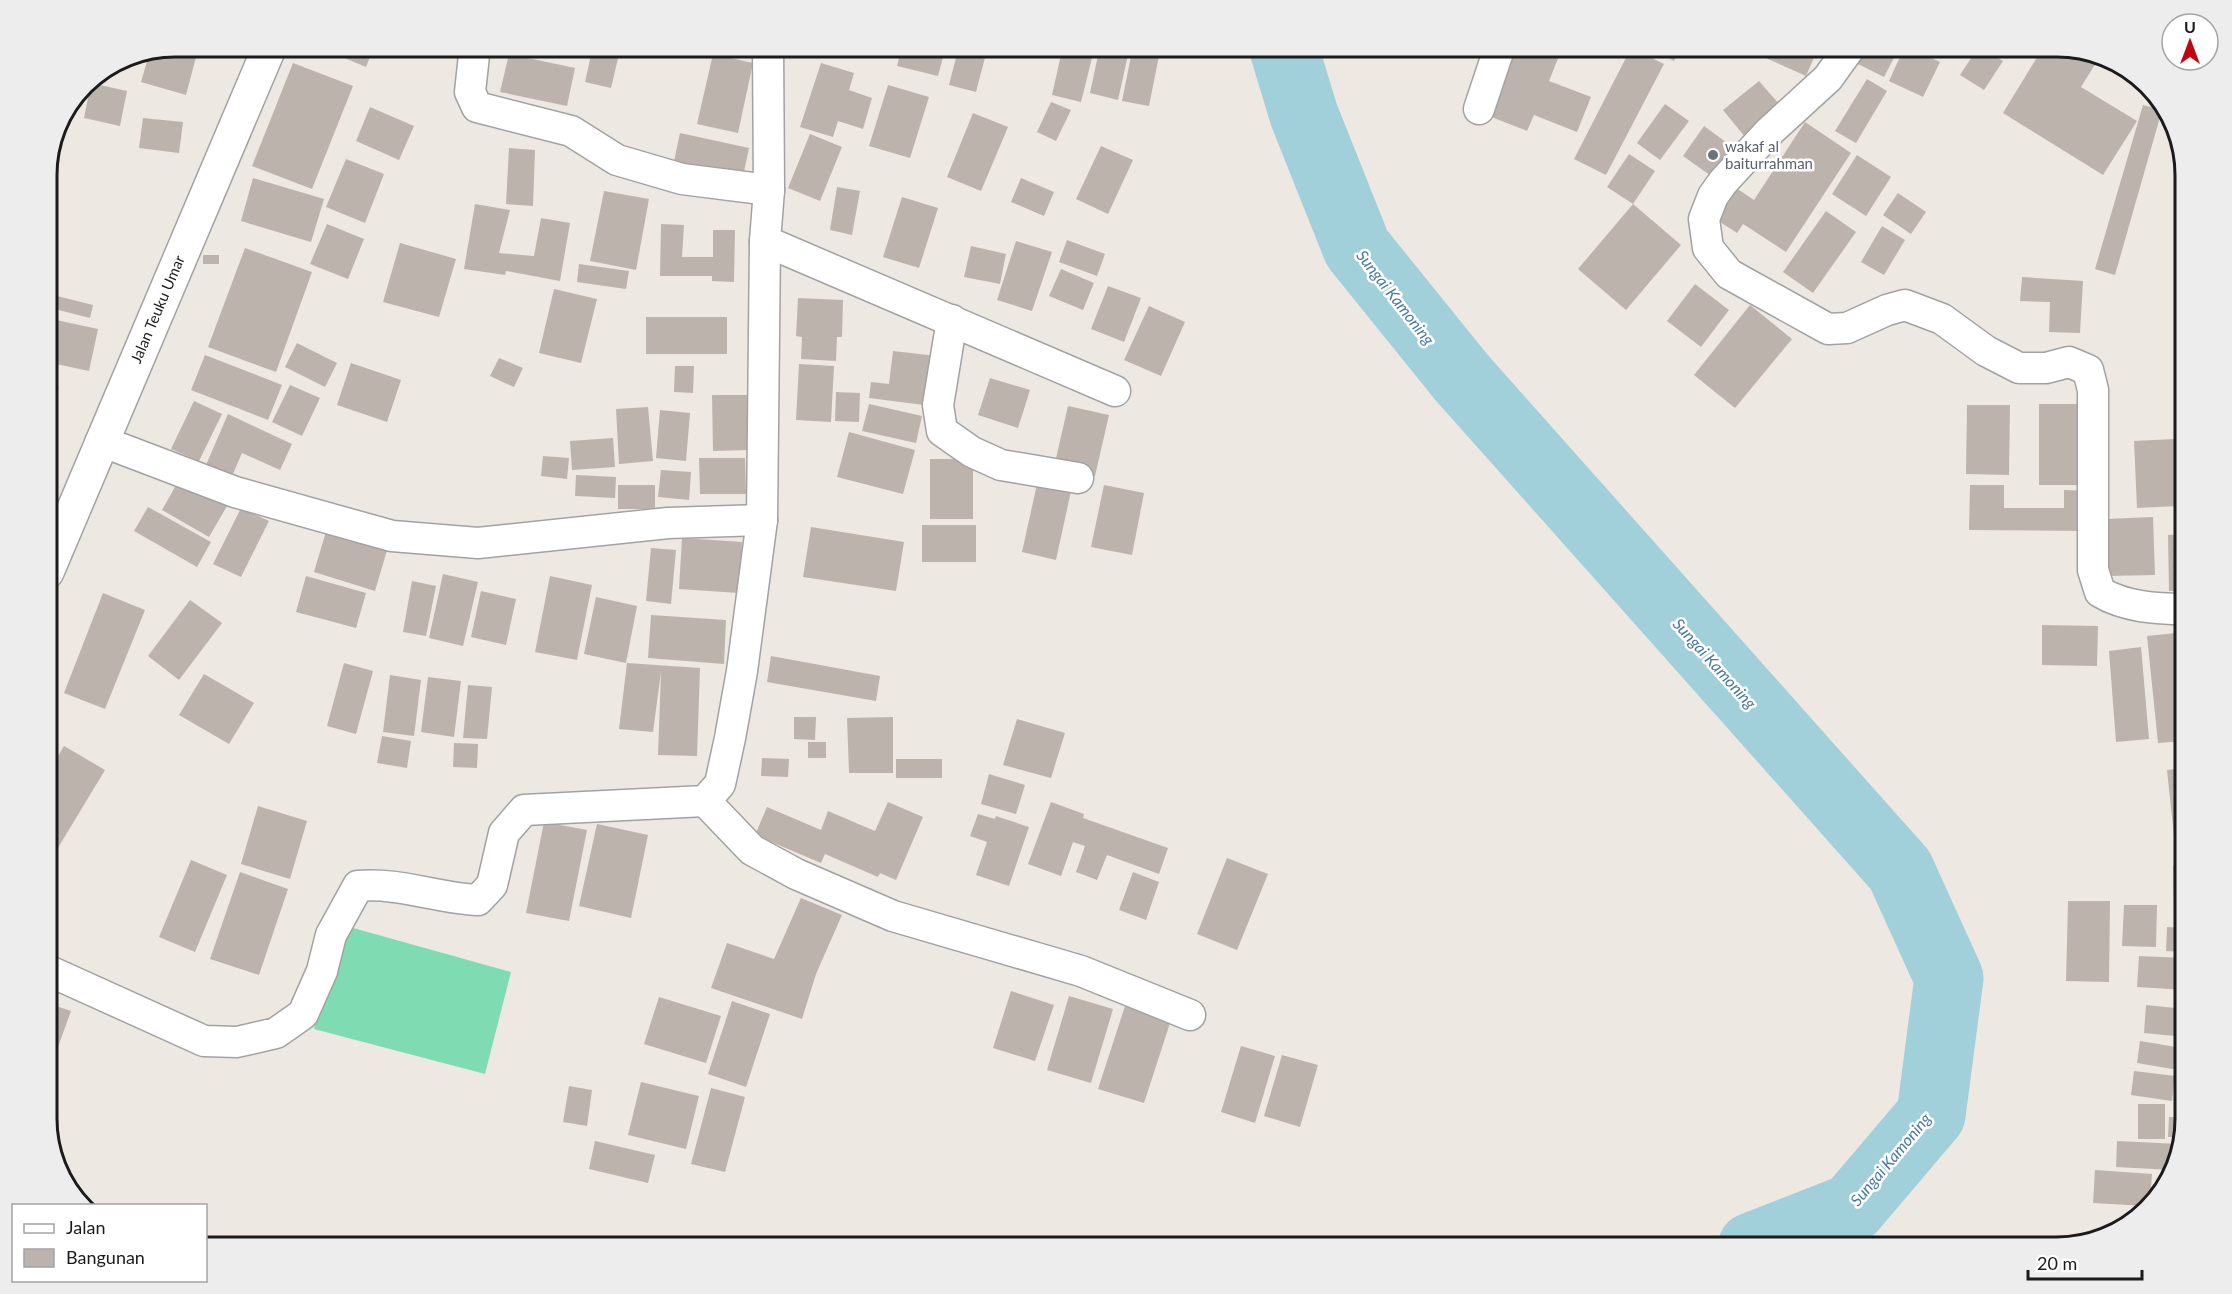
<svg xmlns="http://www.w3.org/2000/svg" width="2232" height="1294" font-family="Lato,sans-serif">
<style>
.pitch{fill:#7fdbb2}
.lines{fill:none;stroke-linecap:round;stroke-linejoin:round}
.river{stroke:#a1d0da;stroke-width:69}
.building{fill:#bdb3ad}
.minor-casing{stroke:#a2a2a2;stroke-width:33}
.tertiary-casing{stroke:#a2a2a2;stroke-width:36}
.minor{stroke:#fff;stroke-width:30}
.tertiary{stroke:#fff;stroke-width:33}
.worship-dot{fill:#6b7280;stroke:#fff;stroke-width:2}
.labels{text-anchor:middle;dominant-baseline:central;stroke-width:5;stroke-linejoin:round;paint-order:stroke}
.worship-label{font-size:15px;fill:#5b616d;stroke:#fff;text-anchor:start}
.street-label{font-size:15px;fill:#1b1b1b;stroke:#fff}
.water-label{font-size:16px;font-style:italic;fill:#4879a0;stroke:#fff}
.rim{fill:none;stroke:#1b1b1b;stroke-width:3}
</style>
<rect width="100%" height="100%" fill="#ede8e1"/>
<path class="pitch" d="M346,926L511,972L485,1074L314,1029Z"/>
<g class="lines">
<path class="river" d="M1283,46L1304,115L1357,248L1462,378L1900,870L1949,978L1931,1115L1852,1208L1752,1247"/>
</g>
<g class="building">
<path d="M175,46H199L186,95L141,82L150,51Z"/>
<path d="M316,46H374L366,67Z"/>
<path d="M593,46H621L611,88L585,82Z"/>
<path d="M867,46H894L891,58L866,51Z"/>
<path d="M902,46H946L938,76L897,66Z"/>
<path d="M959,46H988L976,92L949,85Z"/>
<path d="M1063,46H1095L1081,102L1052,95Z"/>
<path d="M1100,46H1130L1118,100L1090,93Z"/>
<path d="M1133,46H1161L1149,106L1122,101Z"/>
<path d="M1516,46H1563L1549,81L1591,97L1577,132L1534,115L1527,131L1489,116Z"/>
<path d="M1645,46H1681L1674,61Z"/>
<path d="M1747,46H1819L1806,76L1746,49Z"/>
<path d="M1859,46H1891L1898,50L1884,77L1852,61Z"/>
<path d="M1905,46L1940,62L1923,97L1889,81Z"/>
<path d="M1979,46L2003,61L1984,90L1960,75Z"/>
<path d="M2044,46H2057L2099,58L2081,87L2137,121L2103,175L2003,113Z"/>
<path d="M1631,48L1664,64L1606,175L1574,159Z"/>
<path d="M509,54L575,68L567,106L500,92Z"/>
<path d="M713,54L753,63L738,133L697,124Z"/>
<path d="M293,63L353,86L312,189L252,166Z"/>
<path d="M821,63L854,73L849,90L872,98L863,129L838,121L833,137L800,127Z"/>
<path d="M1867,79L1887,91L1856,143L1835,131Z"/>
<path d="M1759,81L1786,112L1750,143L1723,110Z"/>
<path d="M91,83L127,91L120,126L84,118Z"/>
<path d="M888,85L929,97L910,158L869,146Z"/>
<path d="M1051,102L1071,110L1056,141L1037,132Z"/>
<path d="M1665,104L1689,121L1660,160L1637,143Z"/>
<path d="M2143,105L2162,110L2115,275L2095,269Z"/>
<path d="M370,107L414,126L399,160L356,141Z"/>
<path d="M973,113L1008,127L981,191L947,177Z"/>
<path d="M143,118L183,122L179,153L139,148Z"/>
<path d="M1805,122L1851,153L1786,252L1743,224L1737,233L1709,215L1730,184L1754,200Z"/>
<path d="M1704,126L1742,154L1721,183L1683,156Z"/>
<path d="M680,133L749,148L742,181L673,166Z"/>
<path d="M810,134L842,147L820,201L788,188Z"/>
<path d="M1101,146L1133,160L1108,214L1076,199Z"/>
<path d="M509,148L535,150L533,206L506,204Z"/>
<path d="M1629,154L1655,171L1633,204L1607,187Z"/>
<path d="M1857,155L1891,177L1866,216L1832,194Z"/>
<path d="M346,159L384,174L365,223L326,207Z"/>
<path d="M253,178L324,199L311,242L241,221Z"/>
<path d="M1021,178L1054,192L1044,216L1011,202Z"/>
<path d="M837,187L860,191L852,235L830,230Z"/>
<path d="M604,191L649,199L636,270L590,261Z"/>
<path d="M1898,193L1926,212L1911,234L1883,215Z"/>
<path d="M902,197L938,208L919,268L883,257Z"/>
<path d="M475,204L510,210L499,253L534,256L541,218L570,223L560,281L506,271L505,275L464,269Z"/>
<path d="M1633,204L1681,245L1626,310L1578,269Z"/>
<path d="M1826,211L1856,232L1813,293L1783,272Z"/>
<path d="M327,224L364,239L348,279L310,264Z"/>
<path d="M661,224L684,225L682,257H713V230H735L734,282L712,281V276H660Z"/>
<path d="M1882,226L1905,240L1884,275L1861,262Z"/>
<path d="M1067,240L1105,254L1097,276L1059,262Z"/>
<path d="M1016,241L1052,252L1032,311L997,300Z"/>
<path d="M400,243L456,259L439,317L383,302Z"/>
<path d="M971,246L1006,254L1000,284L964,277Z"/>
<path d="M245,248L312,272L276,372L208,347Z"/>
<rect x="203" y="255" width="16" height="9"/>
<path d="M579,264L629,271L626,289L577,282Z"/>
<path d="M1061,269L1094,283L1083,310L1049,296Z"/>
<path d="M2022,277L2083,281L2080,333L2049,332L2050,302L2020,301Z"/>
<path d="M1695,284L1729,310L1701,347L1667,321Z"/>
<path d="M1108,286L1141,298L1124,342L1091,329Z"/>
<path d="M554,289L597,299L581,363L539,353Z"/>
<path d="M49,294L93,305L90,318L47,307Z"/>
<path d="M798,298L843,300L842,337H837L836,361L801,359L802,337L796,336Z"/>
<path d="M1750,305L1792,339L1735,408L1694,375Z"/>
<path d="M1149,306L1185,322L1161,376L1124,360Z"/>
<rect x="646" y="317" width="81" height="37"/>
<path d="M47,318L98,329L89,371L47,362Z"/>
<path d="M297,343L337,363L325,387L285,367Z"/>
<path d="M893,351L937,356L932,406L869,398L871,382L889,384Z"/>
<path d="M205,355L282,385L268,420L191,390Z"/>
<path d="M499,358L523,368L514,387L490,376Z"/>
<path d="M351,363L401,380L387,422L337,405Z"/>
<path d="M799,364L834,366L831,422L796,420Z"/>
<path d="M675,366H694L693,393L674,392Z"/>
<path d="M990,378L1030,390L1018,428L978,415Z"/>
<path d="M47,381L59,387L47,413Z"/>
<path d="M290,385L320,398L302,436L272,422Z"/>
<path d="M836,392L860,393L859,422L835,421Z"/>
<path d="M712,395H747L748,450L713,451Z"/>
<path d="M194,401L222,414L199,461L171,449Z"/>
<path d="M869,404L922,416L916,443L862,431Z"/>
<rect x="2039" y="404" width="52" height="81"/>
<path d="M1967,405H2010L2009,475L1966,474Z"/>
<path d="M1068,406L1109,415L1095,476L1054,467Z"/>
<path d="M648,407L653,461L619,464L616,409Z"/>
<path d="M660,410L690,413L686,461L656,458Z"/>
<path d="M228,414L292,444L280,470L242,453L232,476L206,465Z"/>
<path d="M849,432L915,450L903,494L837,477Z"/>
<path d="M613,438L615,467L572,470L570,441Z"/>
<path d="M2174,439L2178,506L2137,508L2134,441Z"/>
<path d="M543,456L569,458L567,479L541,476Z"/>
<path d="M699,458H745L746,494H700Z"/>
<rect x="930" y="459" width="43" height="60"/>
<path d="M661,470L691,472L689,500L658,497Z"/>
<path d="M576,475L616,477L615,498L575,496Z"/>
<path d="M179,480L227,506L209,537L162,510Z"/>
<path d="M1037,484L1071,491L1056,560L1022,552Z"/>
<rect x="618" y="485" width="37" height="24"/>
<path d="M1104,485L1144,493L1132,555L1091,547Z"/>
<path d="M1970,485H2004V508H2064V490L2091,491V531L1969,530Z"/>
<path d="M148,507L211,542L197,567L134,531Z"/>
<path d="M241,508L269,521L241,577L213,564Z"/>
<path d="M2153,517L2155,575L2107,576L2105,519Z"/>
<rect x="922" y="525" width="54" height="37"/>
<path d="M811,527L904,542L896,591L803,577Z"/>
<path d="M327,528L388,547L375,591L314,572Z"/>
<path d="M2185,534V591H2169L2168,535Z"/>
<path d="M682,538L742,542L739,593L679,589Z"/>
<path d="M651,548L676,550L671,604L646,601Z"/>
<path d="M443,574L478,582L463,646L429,638Z"/>
<path d="M306,576L366,593L356,628L296,612Z"/>
<path d="M550,576L592,585L577,660L535,652Z"/>
<path d="M412,581L436,586L426,636L403,632Z"/>
<path d="M481,591L516,599L506,645L471,637Z"/>
<path d="M103,593L145,610L105,709L64,693Z"/>
<path d="M596,597L637,606L626,663L584,654Z"/>
<path d="M190,600L222,623L179,680L148,656Z"/>
<path d="M651,615L726,620L724,664L648,658Z"/>
<path d="M2042,625L2098,626L2097,666L2042,665Z"/>
<path d="M2185,632V741L2158,743L2147,636Z"/>
<path d="M2141,647L2149,739L2116,742L2109,651Z"/>
<path d="M771,656L880,676L876,701L767,682Z"/>
<path d="M344,663L373,671L356,734L327,726Z"/>
<path d="M627,663L700,668L697,756L658,755L661,672L653,732L619,729Z"/>
<path d="M204,674L254,703L229,744L179,715Z"/>
<path d="M390,675L421,680L414,736L383,732Z"/>
<path d="M428,677L461,681L454,737L421,732Z"/>
<path d="M468,685L492,687L487,739L463,738Z"/>
<path d="M794,717H816L815,740L794,739Z"/>
<path d="M893,717V773H849L847,718Z"/>
<path d="M1017,719L1065,733L1051,778L1003,765Z"/>
<path d="M382,736L411,741L407,768L377,763Z"/>
<rect x="808" y="742" width="18" height="16"/>
<path d="M454,743L478,744L477,768L453,767Z"/>
<path d="M64,746L105,770L47,866V774Z"/>
<path d="M762,758L789,759L788,777L761,776Z"/>
<rect x="896" y="759" width="46" height="19"/>
<path d="M2185,768V836H2174L2167,770Z"/>
<path d="M989,774L1025,785L1016,814L981,804Z"/>
<path d="M888,802L923,817L896,880L880,873L878,877L825,854L821,863L755,835L767,807L821,830L828,811L875,831Z"/>
<path d="M1051,802L1084,814L1083,818L1168,848L1159,874L1107,855L1097,880L1076,872L1085,846L1073,842L1061,876L1028,864Z"/>
<path d="M258,806L307,821L290,879L241,864Z"/>
<path d="M978,814L995,819L996,816L1029,827L1009,886L976,875L987,842L970,836Z"/>
<path d="M544,822L587,830L569,921L526,913Z"/>
<path d="M597,824L648,835L631,918L579,906Z"/>
<path d="M1227,858L1268,874L1237,950L1197,934Z"/>
<path d="M191,860L227,875L195,952L159,937Z"/>
<path d="M2173,866H2185V917H2174Z"/>
<path d="M240,872L288,889L259,975L210,959Z"/>
<path d="M1133,872L1159,882L1146,920L1119,910Z"/>
<path d="M801,898L842,915L816,974L802,1019L711,988L727,943L774,959Z"/>
<path d="M2068,901H2110L2109,982L2066,981Z"/>
<path d="M2124,905H2157L2156,947L2122,946Z"/>
<path d="M2167,927L2185,928V952L2166,951Z"/>
<path d="M2139,956L2185,958V990L2137,987Z"/>
<path d="M1011,991L1054,1005L1035,1061L993,1048Z"/>
<path d="M1069,996L1113,1009L1091,1083L1047,1070Z"/>
<path d="M659,997L721,1016L706,1063L644,1044Z"/>
<path d="M732,1001L770,1014L746,1087L708,1074Z"/>
<path d="M47,1003L71,1011L50,1069L47,1068Z"/>
<path d="M2146,1005L2185,1009V1037L2144,1033Z"/>
<path d="M1125,1006L1171,1020L1144,1103L1098,1089Z"/>
<path d="M2140,1041L2182,1048L2178,1070L2137,1063Z"/>
<path d="M1241,1046L1275,1056L1255,1123L1221,1112Z"/>
<path d="M1282,1055L1318,1065L1300,1127L1264,1116Z"/>
<path d="M2134,1071L2175,1076L2172,1101L2131,1095Z"/>
<path d="M641,1082L699,1096L686,1149L628,1135Z"/>
<rect x="2182" y="1085" width="3" height="29"/>
<path d="M569,1086L592,1090L587,1126L563,1122Z"/>
<path d="M711,1088L745,1097L725,1172L691,1164Z"/>
<rect x="2138" y="1104" width="27" height="35"/>
<path d="M2169,1117H2185L2181,1137H2168Z"/>
<path d="M595,1141L655,1155L648,1183L589,1169Z"/>
<path d="M2117,1141L2179,1144L2172,1170L2116,1167Z"/>
<path d="M2095,1170L2152,1174L2150,1201L2146,1206L2093,1203Z"/>
</g>
<g class="lines">
<defs>
<g id="minor">
<path d="M475,46L470,92L477,107L571,131L617,160L682,179L769,190"/>
<path d="M1851,46L1828,78L1769,132L1723,182L1713,196L1704,219L1708,248L1729,274L1828,329L1847,328L1887,310L1905,305L1942,319L1986,351L2019,368H2046L2069,362L2088,370L2093,390V570L2100,592C2125,607 2156,609 2185,609"/>
<path d="M1479,109L1500,46"/>
<path d="M765,241L1115,391"/>
<path d="M952,320L938,405L942,431L972,452L1001,465L1078,478"/>
<path d="M101,441L235,492L392,536L478,543L668,523L762,520"/>
<path d="M705,801L752,850L796,874L893,916L1081,971L1190,1015"/>
<path d="M47,970L204,1041L237,1042L276,1033L303,1014L322,971L331,935L358,886C398,882 437,898 478,900L492,885L504,833L524,810L705,801L720,784L730,738L742,671L762,520L765,241L769,190L768,46"/>
</g>
<path id="tertiary" d="M47,572L270,46"/>
</defs>
<use href="#minor" class="minor-casing"/>
<use href="#tertiary" class="tertiary-casing"/>
<use href="#minor" class="minor"/>
<use href="#tertiary" class="tertiary"/>
</g>
<circle class="worship-dot" cx="1713" cy="155" r="6"/>
<g class="labels">
<g class="worship-label">
<text x="1725" y="146">wakaf al<tspan x="1725" dy="17">baiturrahman</tspan></text>
</g>
<g class="street-label">
<text transform="translate(157 309) rotate(-67)">Jalan Teuku Umar</text>
</g>
<g class="water-label">
<text transform="translate(1396 297) rotate(52)">Sungai Kamoning</text>
<text transform="translate(1715 663) rotate(48)">Sungai Kamoning</text>
<text transform="translate(1890 1159) rotate(-50)">Sungai Kamoning</text>
</g>
</g>
<path d="M0 0H2232V1294H0ZM175 57H2057A118 118 0 0 1 2175 175V1119A118 118 0 0 1 2057 1237H175A118 118 0 0 1 57 1119V175A118 118 0 0 1 175 57Z" fill="#ededed" fill-rule="evenodd"/>
<path class="rim" d="M175 57H2057A118 118 0 0 1 2175 175V1119A118 118 0 0 1 2057 1237H175A118 118 0 0 1 57 1119V175A118 118 0 0 1 175 57Z"/>
<rect x="12" y="1204" width="195" height="78" fill="#ffffff" stroke="#a4a4a4" stroke-width="1.5"/>
<rect x="24" y="1224" width="30" height="9" fill="#ffffff" stroke="#a4a4a4" stroke-width="1.5"/>
<text x="66" y="1234" font-size="18" fill="#1b1b1b">Jalan</text>
<rect x="24" y="1249" width="30" height="18" fill="#bdb3ad" stroke="#a4a4a4" stroke-width="1.5"/>
<text x="66" y="1264" font-size="18" fill="#1b1b1b">Bangunan</text>
<g transform="translate(2190 42)"><circle r="28" fill="#ffffff" stroke="#a4a4a4" stroke-width="1.5"/>
<path d="M0-4.5L10 22L0 15L-10 22Z" fill="#c10510"/>
<text y="-9" font-size="16" font-weight="bold" text-anchor="middle" fill="#1b1b1b">U</text>
</g>
<path d="M2028 1270v9h114v-9" fill="none" stroke="#1b1b1b" stroke-width="3"/>
<text x="2037" y="1270" font-size="18" fill="#1b1b1b" stroke="#ffffff" stroke-width="4.5" paint-order="stroke">20 m</text>
</svg>
